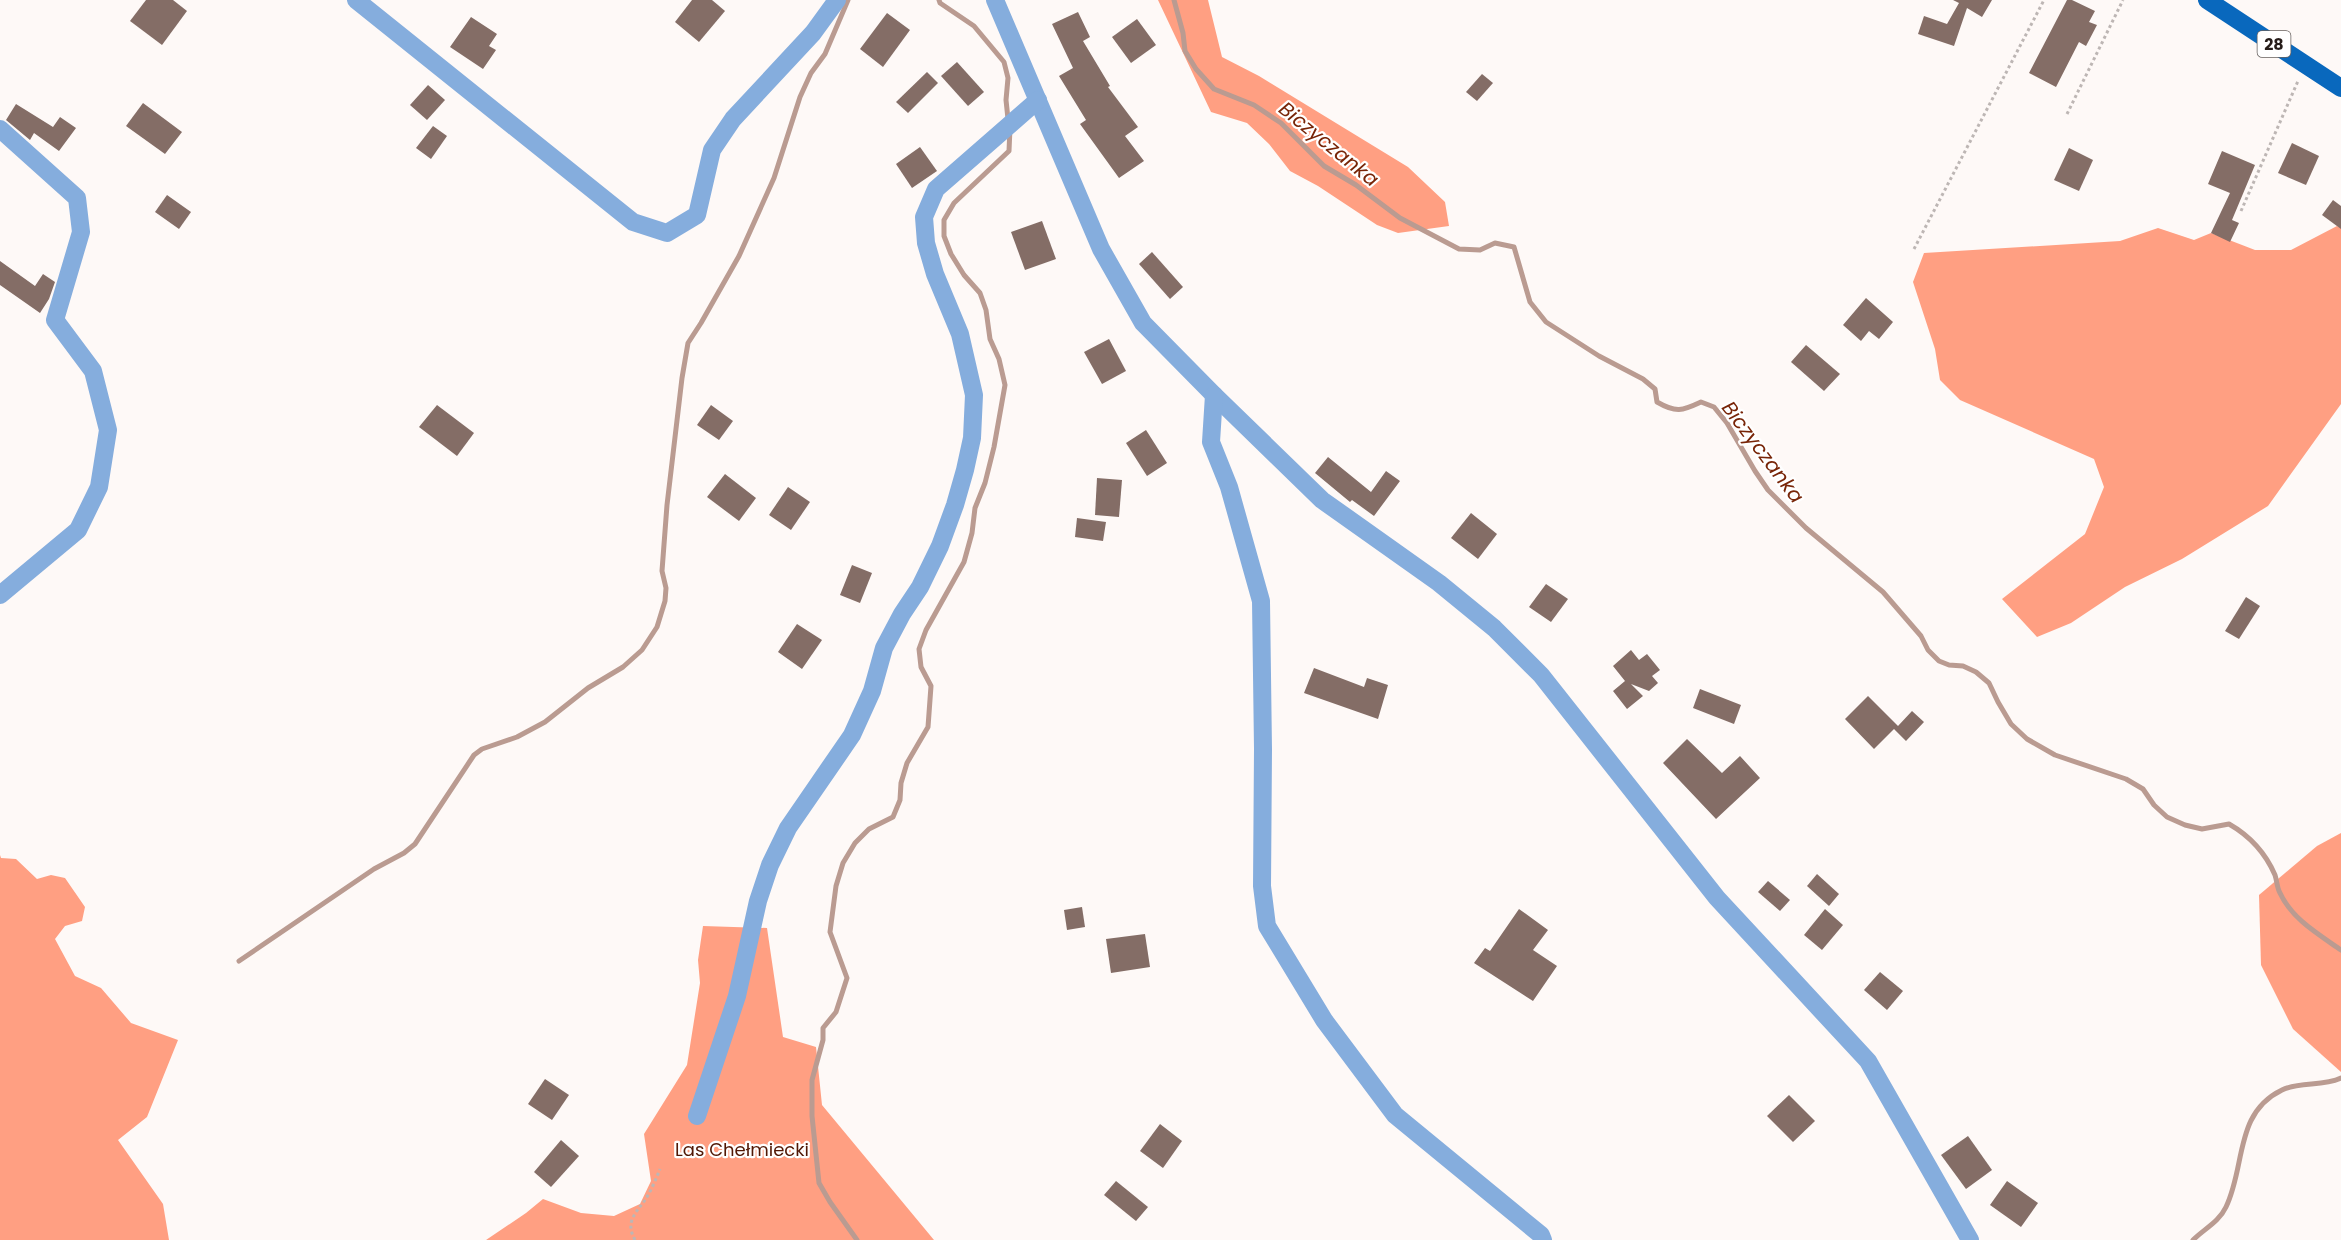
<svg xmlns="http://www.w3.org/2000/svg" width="2341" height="1240" font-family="Poppins,sans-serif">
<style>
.forest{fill:#ff9f82}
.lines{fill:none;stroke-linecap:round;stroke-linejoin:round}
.stream{stroke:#ba9b91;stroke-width:5}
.building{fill:#846d66}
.path{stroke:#bdb6b4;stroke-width:3;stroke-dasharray:3 3;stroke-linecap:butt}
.minor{stroke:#85addd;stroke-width:18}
.major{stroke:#0968bd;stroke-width:18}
.labels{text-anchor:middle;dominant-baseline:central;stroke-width:4.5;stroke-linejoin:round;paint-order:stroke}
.shield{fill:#fff;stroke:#67605e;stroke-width:1.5}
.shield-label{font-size:16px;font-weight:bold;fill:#261c19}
.park-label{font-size:18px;fill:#521805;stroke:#fff}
.water-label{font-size:20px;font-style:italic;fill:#782508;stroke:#fff}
</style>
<rect width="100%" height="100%" fill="#fef9f7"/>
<g class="forest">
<path d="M1158,0H1208L1222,57L1259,76L1408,167L1445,202L1449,226L1398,233L1377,225L1318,186L1290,171L1269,144L1247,123L1211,112Z"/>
<path d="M2337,226L2341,228V404L2268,506L2182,559L2125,587L2071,623L2037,637L2002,599L2085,534L2104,487L2094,459L1960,400L1940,380L1935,349L1913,282L1924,253L2120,241L2158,228L2194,240L2211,233L2255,250H2291Z"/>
<path d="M2341,833V1072L2293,1029L2261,965L2259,895L2317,846Z"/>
<path d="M0,855L1,858L16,859L37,879L51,875L65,878L85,907L82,921L65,926L55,939L75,976L101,988L131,1023L178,1040L147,1117L118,1140L163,1204L169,1240H0Z"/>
<path d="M703,926L767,928L783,1037L816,1047L822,1105L934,1240H486L526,1213L543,1199L581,1213L614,1216L640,1204L651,1181L644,1134L687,1065L700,983L698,960Z"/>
</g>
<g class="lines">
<g class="stream">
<path d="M939,0L940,3L974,26L1004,62L1008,78L1006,100L1008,119"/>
<path d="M1174,0L1183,33L1185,51L1196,69L1214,89L1254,105L1281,123L1324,166L1356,185L1400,218L1459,249L1480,250L1495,243L1514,247L1530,302L1546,322L1599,356L1643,379L1655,389L1657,402C1676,413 1682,411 1701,402L1714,407L1727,423L1755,471L1768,490L1806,528L1883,592L1921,636L1928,650L1939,661L1949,665L1963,666L1976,672L1989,683L1998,702L2011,724L2027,739L2055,755L2126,779L2143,789L2154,805L2167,817L2185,825L2202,829L2229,824C2250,836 2265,852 2275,875C2277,881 2277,888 2280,893C2292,919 2318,934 2341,950"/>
<path d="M239,961L374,869L404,853L415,844L474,755L482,749L517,737L545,722L588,688L623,667L642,650L657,627L665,601L666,588L662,571L667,505L682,378L688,343L701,323L739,256L774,178L800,97L811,73L825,54L848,0"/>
<path d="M857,1240L830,1202L819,1183L812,1116V1080L823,1040V1028L836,1012L847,978L830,932L836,886L843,863L855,843L869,829L893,817L900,800L901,783L907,763L928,727L931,686L921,667L919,649L926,630L964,562L972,533L975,508L985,483L994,447L1005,385L999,359L990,339L986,310L980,293L964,275L951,254L944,236V220L954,203L1009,151L1010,128"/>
<path d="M2193,1240C2204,1229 2219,1222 2226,1207C2246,1166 2234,1113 2282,1090C2300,1081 2323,1087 2341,1078"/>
</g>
</g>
<g class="building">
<path d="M146,0H173L187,11L162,45L130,21Z"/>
<path d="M692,0H712L725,11L699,42L675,22Z"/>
<path d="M1953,0H1992L1982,17L1967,8L1954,46L1918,34L1924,16L1947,24L1959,3Z"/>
<path d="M2067,0H2072L2095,11L2089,22L2097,25L2086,46L2079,42L2056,87L2029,73Z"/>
<path d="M1078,12L1090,37L1083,41L1110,86L1108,87L1138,127L1125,136L1144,161L1119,178L1080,124L1086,120L1059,76L1073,68L1052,24Z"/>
<path d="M887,13L910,30L883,67L860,49Z"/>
<path d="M471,17L497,34L489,46L496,50L483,69L450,47Z"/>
<path d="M1137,19L1156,45L1131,63L1112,37Z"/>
<path d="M957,62L984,92L968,106L941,76Z"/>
<path d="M927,72L938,83L908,113L896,102Z"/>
<path d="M1482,74L1493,83L1477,101L1466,92Z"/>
<path d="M428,85L445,100L427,120L410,105Z"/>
<path d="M143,103L182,132L165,154L126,126Z"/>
<path d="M16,104L53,127L60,117L76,128L59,151L34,133L30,140L6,120Z"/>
<path d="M433,126L447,136L431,159L416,148Z"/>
<path d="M2292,143L2319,156L2306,185L2278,173Z"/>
<path d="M920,147L937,171L912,188L896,164Z"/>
<path d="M2069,148L2093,160L2079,191L2054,180Z"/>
<path d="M2222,151L2255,165L2232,220L2239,223L2230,242L2211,233L2230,193L2208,184Z"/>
<path d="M167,195L191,212L179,229L155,212Z"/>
<path d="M2333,200L2341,206V229L2322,215Z"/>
<path d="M1042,221L1056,259L1025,270L1011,232Z"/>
<path d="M1152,252L1183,287L1170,299L1139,264Z"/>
<path d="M0,261L35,286L43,274L55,282L49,299L40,313L0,285Z"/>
<path d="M1866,298L1893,322L1879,339L1869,331L1861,341L1843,325Z"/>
<path d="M1109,339L1126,371L1102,384L1084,352Z"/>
<path d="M1806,345L1840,374L1824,391L1791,362Z"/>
<path d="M437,405L474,433L457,456L419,427Z"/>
<path d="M711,405L733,421L719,440L697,425Z"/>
<path d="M1146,430L1167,463L1147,476L1126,443Z"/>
<path d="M1328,457L1371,492L1386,471L1400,481L1374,516L1352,500L1350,502L1315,473Z"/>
<path d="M725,474L756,498L739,521L707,497Z"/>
<path d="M1097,478L1122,480L1119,517L1095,515Z"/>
<path d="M788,487L810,502L791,530L769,515Z"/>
<path d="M1471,513L1497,534L1478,559L1451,538Z"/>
<path d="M1077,518L1106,522L1103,541L1075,537Z"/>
<path d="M852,565L872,573L860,603L840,595Z"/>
<path d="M1546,584L1568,599L1551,622L1529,607Z"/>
<path d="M2246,597L2260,606L2239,639L2225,631Z"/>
<path d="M797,624L822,640L802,669L778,652Z"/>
<path d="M1631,650L1639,660L1647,654L1660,670L1652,676L1658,683L1649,691L1631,684L1643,696L1627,709L1613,691L1625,681L1613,666Z"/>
<path d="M1314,668L1364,687L1367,678L1388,685L1378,719L1304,693Z"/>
<path d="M1700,689L1741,705L1734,724L1693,708Z"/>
<path d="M1868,696L1898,726L1912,711L1924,722L1906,741L1894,729L1874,749L1845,719Z"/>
<path d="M1687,739L1722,773L1740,756L1760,778L1716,819L1663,763Z"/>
<path d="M1817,874L1839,894L1829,906L1807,886Z"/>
<path d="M1768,881L1790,900L1780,911L1758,892Z"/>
<path d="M1082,907L1085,927L1067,930L1064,910Z"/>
<path d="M1519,909L1548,930L1533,950L1557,966L1533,1001L1474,963L1485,948L1490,951Z"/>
<path d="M1825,909L1843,925L1822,950L1804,935Z"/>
<path d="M1145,934L1150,967L1111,973L1106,939Z"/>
<path d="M1880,972L1903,991L1887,1010L1864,990Z"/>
<path d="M545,1079L569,1095L552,1120L528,1104Z"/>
<path d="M1789,1095L1815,1121L1793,1142L1767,1116Z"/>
<path d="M1160,1124L1182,1141L1163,1168L1140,1151Z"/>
<path d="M1968,1136L1992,1170L1966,1189L1941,1155Z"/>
<path d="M561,1140L579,1156L551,1187L534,1172Z"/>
<path d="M1116,1181L1148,1207L1136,1221L1104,1195Z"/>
<path d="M2007,1181L2038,1203L2021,1227L1990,1205Z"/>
</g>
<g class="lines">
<g class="path">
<path d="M2067,114L2123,0"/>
<path d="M2241,211L2298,81"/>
<path d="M1914,249L2044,0"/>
<path d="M635,1240C625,1222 635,1214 645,1200C651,1191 656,1179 660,1169"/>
</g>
<g class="minor">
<path d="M356,0L633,222L667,233L697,215L712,150L733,119L813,33L837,0"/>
<path d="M995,0L1101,249L1143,323L1214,395L1322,500L1439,583L1494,628L1541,675L1717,898L1868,1061L1970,1240"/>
<path d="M0,129L77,198L81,232L55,320L93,371L108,430L99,487L78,530L0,595"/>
<path d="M1214,395L1211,442L1229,487L1261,601L1263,749L1262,886L1267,926L1324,1020L1395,1115L1541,1235L1543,1240"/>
<path d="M697,1116L737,996L758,901L770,865L788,828L852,735L872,691L884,648L902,614L920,587L940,546L955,505L965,470L972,438L974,395L960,334L935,274L926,243L924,217L936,189L1038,100"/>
</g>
<path class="major" d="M2207,0L2341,88"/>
</g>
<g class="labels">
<rect class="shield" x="2257.5" y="31" width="33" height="26" rx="4.5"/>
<g class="shield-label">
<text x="2274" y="44">28</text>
</g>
<g class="park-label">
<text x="742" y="1149">Las Chełmiecki</text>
</g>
<g class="water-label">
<text transform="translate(1329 144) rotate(39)">Biczyczanka</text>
<text transform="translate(1763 452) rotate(53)">Biczyczanka</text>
</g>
</g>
</svg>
